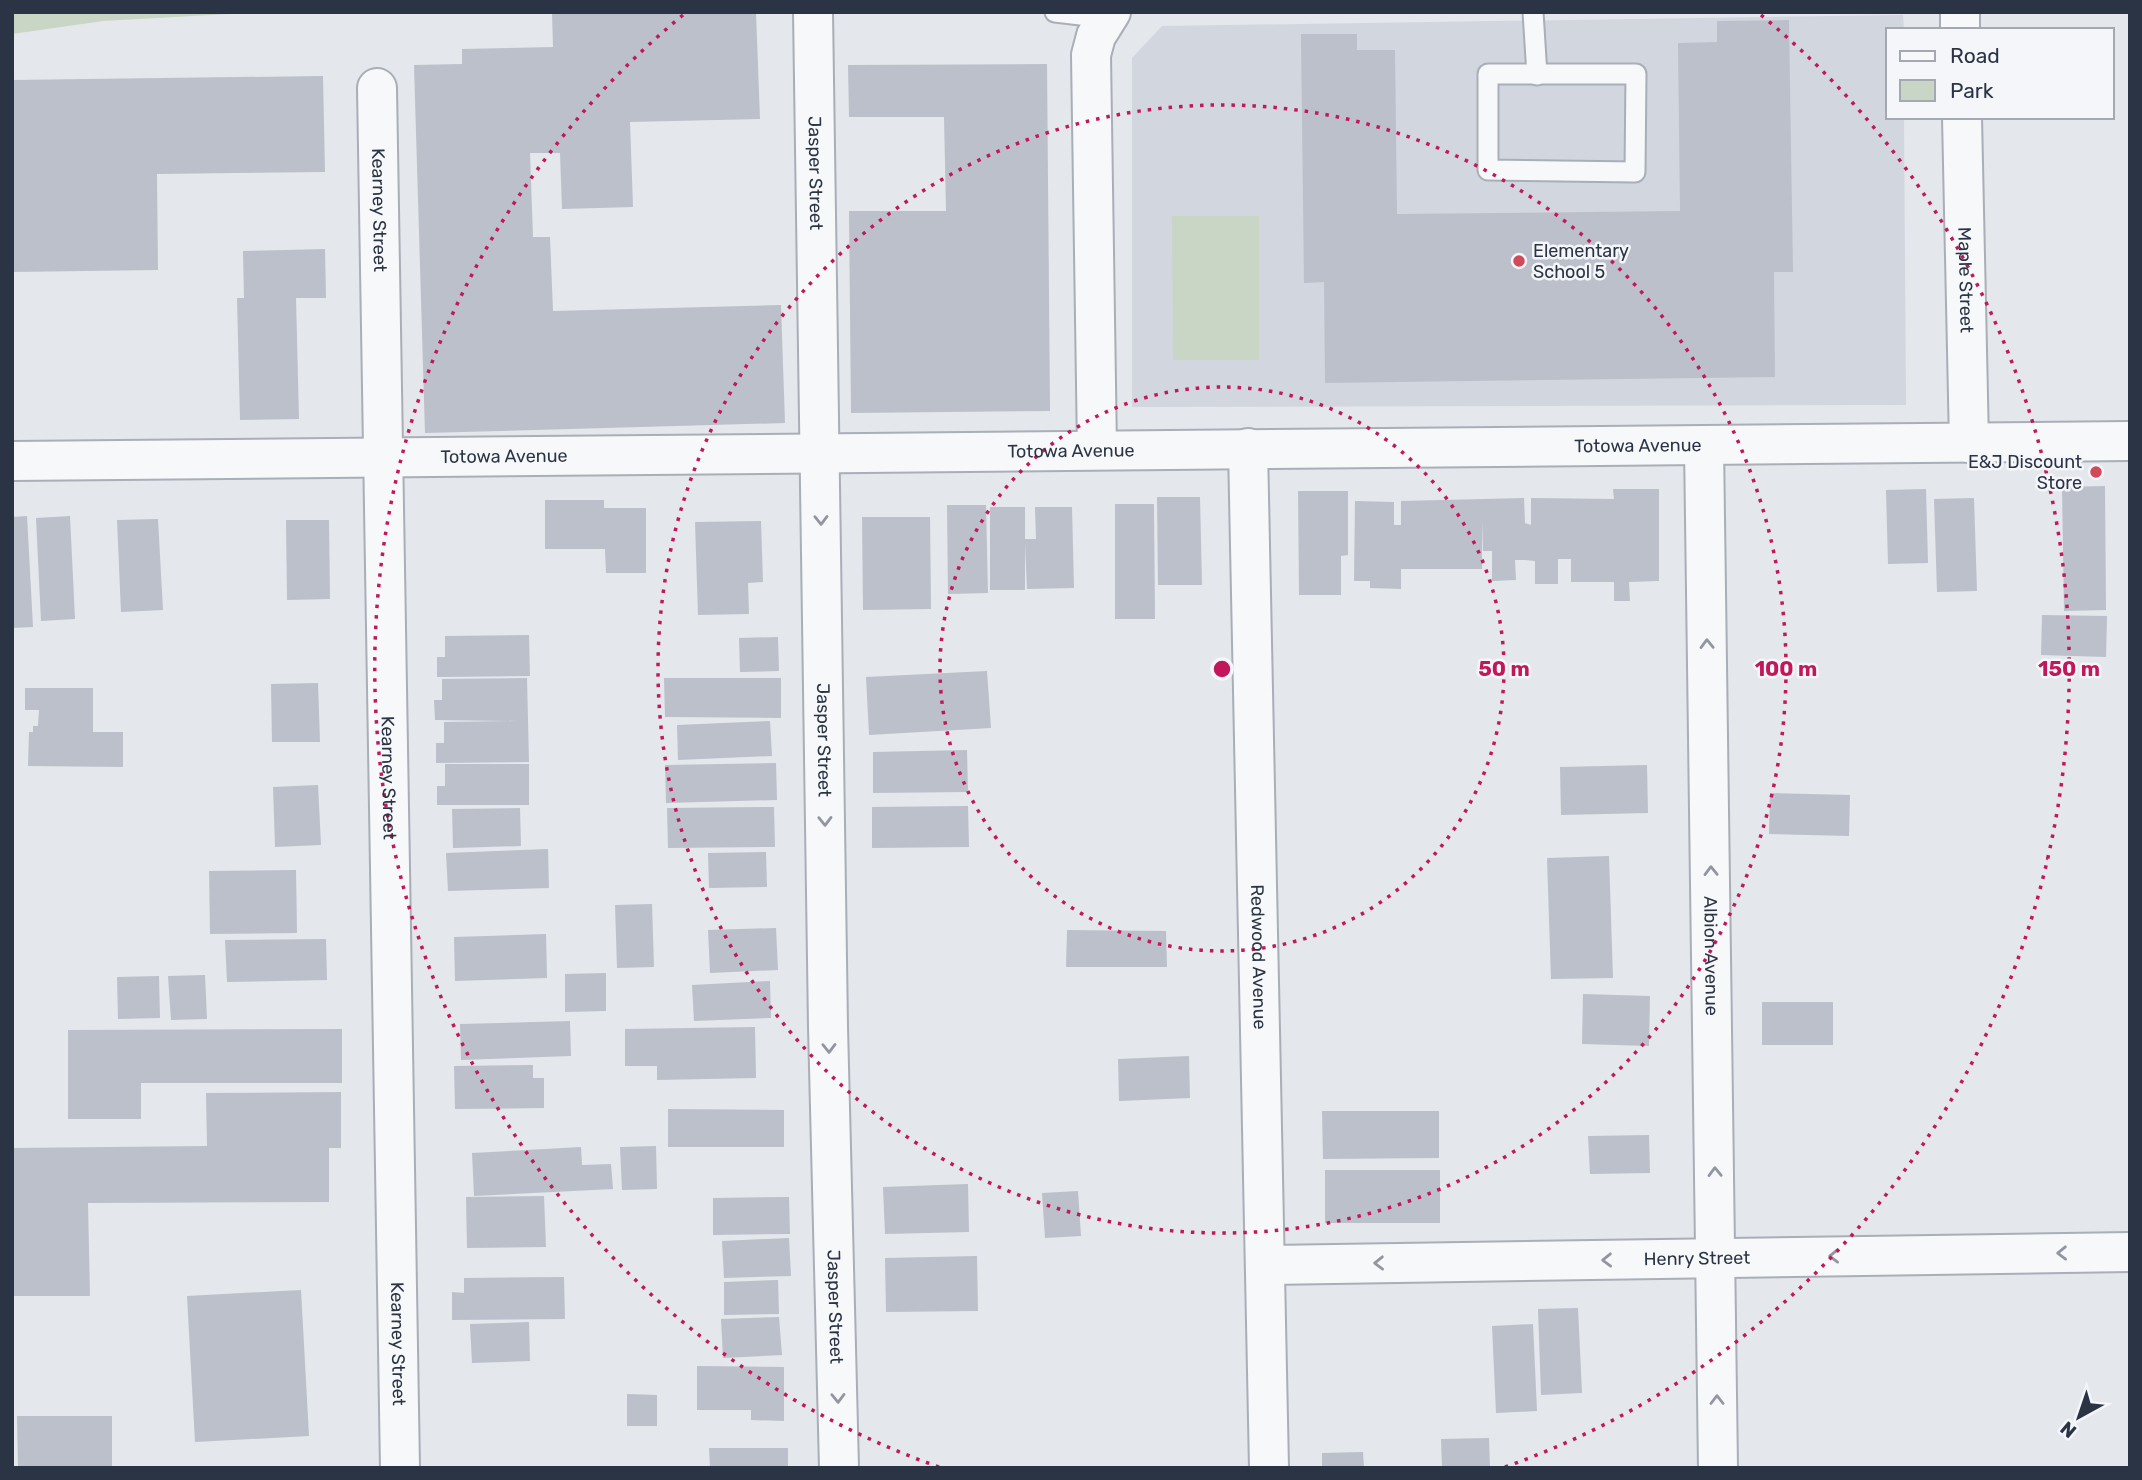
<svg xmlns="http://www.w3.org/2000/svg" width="2142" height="1480" font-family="Rubik,sans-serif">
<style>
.built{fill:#d2d6de}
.green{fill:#c9d6c5}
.building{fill:#bbc0ca}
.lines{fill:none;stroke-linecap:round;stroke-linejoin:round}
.service-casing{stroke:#a9aeb7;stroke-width:23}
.minor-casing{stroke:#a9aeb7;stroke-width:42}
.tertiary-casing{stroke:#a9aeb7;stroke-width:42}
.service{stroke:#f7f8fa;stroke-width:19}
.minor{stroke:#f7f8fa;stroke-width:38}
.tertiary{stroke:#f7f8fa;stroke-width:38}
.oneway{stroke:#9196a0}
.ring{fill:none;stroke:#c2185b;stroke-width:3.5;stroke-dasharray:3.5 7}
.poi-dot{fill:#d1495b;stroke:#f4f6f9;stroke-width:2.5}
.labels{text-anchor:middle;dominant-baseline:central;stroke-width:5;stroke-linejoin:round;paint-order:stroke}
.street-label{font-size:18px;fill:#2b3445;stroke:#f4f6f9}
.poi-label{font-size:18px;fill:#2b3445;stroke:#f4f6f9;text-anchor:start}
.centre{fill:#c2185b;stroke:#f4f6f9;stroke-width:3.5}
.ring-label{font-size:21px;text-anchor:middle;font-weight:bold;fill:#c2185b;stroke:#f4f6f9;stroke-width:5;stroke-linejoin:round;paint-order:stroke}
</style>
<rect width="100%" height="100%" fill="#e4e7ec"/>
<path class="built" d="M1903,15L1904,30H1888V117H1904L1906,405L1132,407V58L1162,26Z"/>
<g class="green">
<path d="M12,12H266L103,21L12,34Z"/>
<path d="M1172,216H1259V360H1173Z"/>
</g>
<g class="building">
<path d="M552,12H756L760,119L630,122L633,207L562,209L560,153H530L533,237H550L553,311L781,305L785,423L425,433L414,65L462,64V49L553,47Z"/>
<path d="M1789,20L1793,272H1774L1775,377L1325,383L1324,282L1304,283L1301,34H1357V50H1395L1397,214L1680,211L1678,43L1717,42V21Z"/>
<path d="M1047,64L1050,411L851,413L849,211H946L944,117H849L848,65Z"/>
<path d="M323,76L325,172L157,174L158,270L12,272V80Z"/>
<path d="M325,249L326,298H296L299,419L240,420L237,298H244L243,251Z"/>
<path d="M2105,486L2106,610L2064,611L2062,487Z"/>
<path d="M1613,489H1659V581L1629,582L1630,601H1614V582H1571V559H1558V584H1535V561L1525,560H1515L1516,580L1492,581V551H1483L1482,520V569H1401V589L1370,588V581H1354L1355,501L1394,502V525H1401V501L1524,498L1525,523L1531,525V498L1614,499Z"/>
<path d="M1926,489L1928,563L1888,564L1886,490Z"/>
<path d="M1298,491H1348V555L1341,556V595H1299Z"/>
<path d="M1157,497H1200L1202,585H1158Z"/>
<path d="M1974,498L1977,591L1937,592L1934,499Z"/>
<path d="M545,500H604V508H646V573H606L605,549H545Z"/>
<path d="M1115,504H1154L1155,619H1115Z"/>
<path d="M947,505H986L988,593L948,594Z"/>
<path d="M990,507H1025V539H1036L1035,507H1072L1074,588L1027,589L1025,543V590H990Z"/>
<path d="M27,516L33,627L12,628V517Z"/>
<path d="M70,516L75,619L41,621L36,518Z"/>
<path d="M862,517H930L931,609L863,610Z"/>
<path d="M158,519L163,610L121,612L117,520Z"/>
<path d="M286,520H329L330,599L287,600Z"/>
<path d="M761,521L763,582L748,583L749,614L698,615L695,522Z"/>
<path d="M2042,615L2107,616L2106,657L2041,655Z"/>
<path d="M529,635L530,676L437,677V657H445V636Z"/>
<path d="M778,637L779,671L740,672L739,638Z"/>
<path d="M987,671L991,728L869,735L866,677Z"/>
<path d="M527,678L529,762L436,763V743H444V722L519,721L435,720L434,700H442V679Z"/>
<path d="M664,678H781V718L665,717Z"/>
<path d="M318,683L320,742H272L271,684Z"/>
<path d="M25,688H93V732H123V767L28,766L29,732H33V726H38L39,710H25Z"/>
<path d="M770,721L772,756L678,760L677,725Z"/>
<path d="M967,750L968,792L873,793V752Z"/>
<path d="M776,763L777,800L666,803L665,765Z"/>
<path d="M445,764H529V805H437V786H445Z"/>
<path d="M1647,765L1648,813L1561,815L1560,767Z"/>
<path d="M318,785L321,845L275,847L273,787Z"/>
<path d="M1770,793L1850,795L1849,836L1769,834Z"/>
<path d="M968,806L969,847L872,848V807Z"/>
<path d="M774,807L775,847L668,848L667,808Z"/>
<path d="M520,808L521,846L453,848L452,809Z"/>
<path d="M548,849L549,888L448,891L446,853Z"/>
<path d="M766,852L767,887L709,888L708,853Z"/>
<path d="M1609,856L1613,978L1551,979L1547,858Z"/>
<path d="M296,870L297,933L210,934L209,871Z"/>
<path d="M652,904L654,967L617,968L615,905Z"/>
<path d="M776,928L778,970L710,973L708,930Z"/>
<path d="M1067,930L1166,931L1167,967H1066Z"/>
<path d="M546,934L547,978L455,981L454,937Z"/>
<path d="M326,939L327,980L227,982L225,940Z"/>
<path d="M606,973V1011L565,1012V974Z"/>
<path d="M205,975L207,1019L171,1020L168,976Z"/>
<path d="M159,976L160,1018L118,1019L117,977Z"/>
<path d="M770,981L771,1018L694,1021L692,985Z"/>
<path d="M1583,994L1650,996L1649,1046L1582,1044Z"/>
<rect x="1762" y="1002" width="71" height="43"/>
<path d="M570,1021L571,1056L461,1060L460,1024Z"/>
<path d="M755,1027L756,1078L657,1080V1066H625V1029Z"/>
<path d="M342,1029V1083H141V1119H68V1030Z"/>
<path d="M1189,1056L1190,1098L1119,1101L1118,1059Z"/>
<path d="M533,1065V1078H544V1108L455,1109L454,1066Z"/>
<path d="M341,1092V1148H329V1202L88,1203L90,1296H12V1148L207,1146L206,1093Z"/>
<path d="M668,1109L784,1110V1147H668Z"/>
<path d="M1322,1111H1439V1158L1323,1159Z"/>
<path d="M1649,1135L1650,1173L1590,1174L1588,1136Z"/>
<path d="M656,1146L657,1189L622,1190L620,1147Z"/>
<path d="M581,1147L582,1165L611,1164L613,1189L474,1196L472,1153Z"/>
<rect x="1325" y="1170" width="115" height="53"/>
<path d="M968,1184L969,1232L885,1234L883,1187Z"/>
<path d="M1078,1191L1081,1236L1045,1238L1042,1193Z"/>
<path d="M544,1196L546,1247L467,1248L466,1197Z"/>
<path d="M789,1197L790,1234L713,1235V1198Z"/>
<path d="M789,1238L791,1276L724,1278L722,1241Z"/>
<path d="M977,1256L978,1311L886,1312L885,1258Z"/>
<path d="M564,1277L565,1319L452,1320V1292L464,1293V1278Z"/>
<path d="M778,1280L779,1314L724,1315V1282Z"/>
<path d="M301,1290L309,1436L195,1442L187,1296Z"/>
<path d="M1578,1308L1582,1393L1541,1395L1538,1309Z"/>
<path d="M779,1317L782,1355L723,1358L721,1319Z"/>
<path d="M529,1322L530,1361L472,1363L470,1324Z"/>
<path d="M1533,1324L1537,1411L1496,1413L1492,1326Z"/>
<path d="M697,1366L784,1367V1421L751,1420V1410H697Z"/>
<path d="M627,1394L657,1395V1426H627Z"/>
<path d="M17,1416H112V1468H18Z"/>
<path d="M1489,1438L1490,1468H1442L1441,1439Z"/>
<path d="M709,1448H788V1468H710Z"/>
<path d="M1363,1452L1364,1468H1322V1453Z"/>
</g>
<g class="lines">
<defs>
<g id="service">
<path d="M1055,12L1106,18"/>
<path d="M1533,12L1537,75"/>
<path d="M1488,74H1636L1635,172L1488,170Z"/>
</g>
<g id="minor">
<path id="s1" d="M813,12L828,1027L839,1468"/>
<path d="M1960,12V30"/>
<path id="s2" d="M377,88L400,1468"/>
<path id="s3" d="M1962,117L1969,443"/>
<path id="s4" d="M1704,445L1718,1468"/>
<path id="s5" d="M1248,448L1269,1468"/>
<path d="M1097,449L1091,55L1096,36L1111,12"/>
<path id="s6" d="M1265,1265L2130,1252"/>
</g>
<g id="tertiary">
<path id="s7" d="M12,461L2130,441"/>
</g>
</defs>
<use href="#service" class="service-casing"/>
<use href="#minor" class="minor-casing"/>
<use href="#tertiary" class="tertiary-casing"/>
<use href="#service" class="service"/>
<use href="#minor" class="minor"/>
<use href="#tertiary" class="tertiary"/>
</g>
<defs><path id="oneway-chevron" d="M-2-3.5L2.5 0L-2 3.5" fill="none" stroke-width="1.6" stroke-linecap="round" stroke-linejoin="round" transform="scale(1.75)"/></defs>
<g class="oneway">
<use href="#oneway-chevron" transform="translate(821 520) rotate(89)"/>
<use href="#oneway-chevron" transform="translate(1707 644) rotate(-91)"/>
<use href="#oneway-chevron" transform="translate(825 821) rotate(89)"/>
<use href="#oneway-chevron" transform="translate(1711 871) rotate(-91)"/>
<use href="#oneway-chevron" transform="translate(829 1048) rotate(89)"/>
<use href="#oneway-chevron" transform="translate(1715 1172) rotate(-91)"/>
<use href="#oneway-chevron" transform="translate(2062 1253) rotate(179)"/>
<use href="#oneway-chevron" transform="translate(1834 1256) rotate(179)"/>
<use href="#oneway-chevron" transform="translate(1607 1260) rotate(179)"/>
<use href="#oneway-chevron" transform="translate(1379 1263) rotate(179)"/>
<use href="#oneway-chevron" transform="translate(838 1398) rotate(89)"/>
<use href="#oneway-chevron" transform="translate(1717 1400) rotate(-90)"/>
</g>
<g class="ring">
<circle cx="1222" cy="669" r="282"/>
<circle cx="1222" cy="669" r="564"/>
<path d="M939 1467A847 847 0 0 1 683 15M1761 15A847 847 0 0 1 1505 1467"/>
</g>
<g class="poi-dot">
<circle cx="1519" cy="261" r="7"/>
<circle cx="2096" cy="472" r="7"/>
</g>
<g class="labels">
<g class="street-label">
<text stroke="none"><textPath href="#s1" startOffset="161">Jasper Street</textPath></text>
<text stroke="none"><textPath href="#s2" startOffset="122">Kearney Street</textPath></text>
<text stroke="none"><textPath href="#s3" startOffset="163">Maple Street</textPath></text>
<text stroke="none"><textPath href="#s7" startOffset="1626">Totowa Avenue</textPath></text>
<text stroke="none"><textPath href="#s7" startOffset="1059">Totowa Avenue</textPath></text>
<text stroke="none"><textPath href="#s7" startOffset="492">Totowa Avenue</textPath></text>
<text stroke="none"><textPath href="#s1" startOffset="728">Jasper Street</textPath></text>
<text stroke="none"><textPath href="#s2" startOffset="690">Kearney Street</textPath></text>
<text stroke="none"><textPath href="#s4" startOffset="511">Albion Avenue</textPath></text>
<text stroke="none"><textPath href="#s5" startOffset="509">Redwood Avenue</textPath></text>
<text stroke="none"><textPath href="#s6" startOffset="432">Henry Street</textPath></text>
<text stroke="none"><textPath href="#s1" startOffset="1295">Jasper Street</textPath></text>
<text stroke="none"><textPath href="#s2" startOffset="1256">Kearney Street</textPath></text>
</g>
<g class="poi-label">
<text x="1533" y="251">Elementary<tspan x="1533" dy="21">School 5</tspan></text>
<text x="2082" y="462" text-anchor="end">E&amp;J Discount<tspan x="2082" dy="21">Store</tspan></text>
</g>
</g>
<circle cx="1222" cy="669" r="10" class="centre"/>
<g class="ring-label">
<text x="1504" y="676">50 m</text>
<text x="1786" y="676">100 m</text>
<text x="2069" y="676">150 m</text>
</g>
<rect width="2142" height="1480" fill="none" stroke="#2b3445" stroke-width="28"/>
<rect x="1886" y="28" width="228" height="91" fill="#f4f6f9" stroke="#a4a8b1" stroke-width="2"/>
<rect x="1900" y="51" width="35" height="10" fill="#f7f8fa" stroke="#a4a8b1" stroke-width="2"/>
<text x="1950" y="63" font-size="21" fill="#2b3445">Road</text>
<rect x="1900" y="80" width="35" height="21" fill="#c9d6c5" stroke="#a4a8b1" stroke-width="2"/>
<text x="1950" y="98" font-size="21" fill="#2b3445">Park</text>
<g transform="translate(2079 1417) rotate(220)" stroke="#f4f6f9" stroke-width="5" paint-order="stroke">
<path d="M0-5L12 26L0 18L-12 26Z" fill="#2b3445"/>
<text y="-10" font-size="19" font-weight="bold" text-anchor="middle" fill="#2b3445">N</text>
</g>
</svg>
